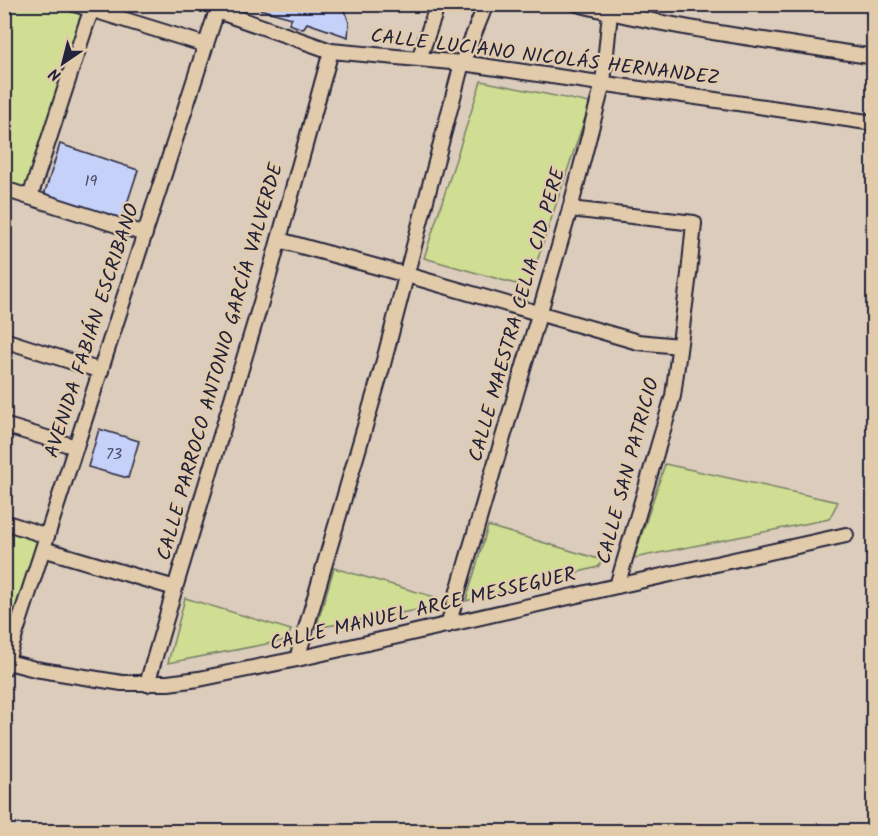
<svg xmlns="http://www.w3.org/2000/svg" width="878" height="836" font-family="Kalam,sans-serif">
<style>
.green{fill:#cfde92;stroke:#788066;stroke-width:1.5}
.building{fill:#c6d1f9;stroke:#22223b;stroke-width:1.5}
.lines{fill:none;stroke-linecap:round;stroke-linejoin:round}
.minor-casing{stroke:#22223b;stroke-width:18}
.minor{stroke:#e2cbab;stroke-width:14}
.labels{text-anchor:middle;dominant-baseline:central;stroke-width:4.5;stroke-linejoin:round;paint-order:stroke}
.number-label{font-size:16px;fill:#4b4e6a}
.street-label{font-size:20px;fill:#22223b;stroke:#e2cbab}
</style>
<rect width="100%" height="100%" fill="#dcccbb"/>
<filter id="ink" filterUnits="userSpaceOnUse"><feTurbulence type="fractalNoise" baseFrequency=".0167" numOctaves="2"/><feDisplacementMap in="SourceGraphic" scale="12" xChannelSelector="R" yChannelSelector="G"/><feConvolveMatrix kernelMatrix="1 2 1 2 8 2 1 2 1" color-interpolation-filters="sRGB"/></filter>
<g filter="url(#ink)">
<g class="green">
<path d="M5,5H74L92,11L30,197L5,189Z"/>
<path d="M481,81L590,103L529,285L517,282L516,284L424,258Z"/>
<path d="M665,464L838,502L829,519L634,558Z"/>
<path d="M4,522L47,536L4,661Z"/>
<path d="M488,526L602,560L598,567L466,601Z"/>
<path d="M334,568L438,598L434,607L316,628Z"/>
<path d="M185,598L291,630L287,640L168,663Z"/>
</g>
<g class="building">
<path d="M253,4H332L342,8L347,16L349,23L348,37L307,23L303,29L289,24L292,18L252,7Z"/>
<path d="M60,144L138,170L121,222L46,196L45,192Z"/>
<path d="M99,429L139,441L128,478L88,467Z"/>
</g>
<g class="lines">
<defs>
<g id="minor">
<path d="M74,4L206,45"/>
<path d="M577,4C674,29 775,41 874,57"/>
<path d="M217,11L331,51L462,63L874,123"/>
<path d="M419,59L438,4"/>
<path d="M4,189L145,234"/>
<path d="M30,197L86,25L94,4"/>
<path d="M570,209L694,223L689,274L673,396L617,586"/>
<path d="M279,240L407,275L638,342L679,346"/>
<path d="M4,340L101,371"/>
<path d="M4,425L76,447"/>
<path d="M4,522L47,536"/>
<path d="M43,549L175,588"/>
<path d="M448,625L570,209L603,83L610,13"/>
<path d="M297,659L382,368L462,63L486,4"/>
<path d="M4,661L35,669L122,683H168L199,679L297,659L617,586L846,535"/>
<path d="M4,669L219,4"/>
<path d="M147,684L175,588L268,279L331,51"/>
</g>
</defs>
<use href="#minor" class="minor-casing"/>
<use href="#minor" class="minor"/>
</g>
</g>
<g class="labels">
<g class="number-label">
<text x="91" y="181">19</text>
<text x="114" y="454">73</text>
</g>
<g class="street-label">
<text transform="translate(545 58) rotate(7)">CALLE LUCIANO NICOLÁS HERNANDEZ</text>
<text transform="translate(518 315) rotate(-74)">CALLE MAESTRA CELIA CID PERE</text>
<text transform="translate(93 331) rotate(-72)">AVENIDA FABIÁN ESCRIBANO</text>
<text transform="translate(221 362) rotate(-74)">CALLE PARROCO ANTONIO GARCÍA VALVERDE</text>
<text transform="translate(629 471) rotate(-75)">CALLE SAN PATRICIO</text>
<text transform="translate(423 610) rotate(-13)">CALLE MANUEL ARCE MESSEGUER</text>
</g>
</g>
<rect width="878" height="836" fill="none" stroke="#e2cbab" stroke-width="24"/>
<rect x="12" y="12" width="854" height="812" fill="none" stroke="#22223b" stroke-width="2" filter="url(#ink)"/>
<g transform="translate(63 63) rotate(215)" stroke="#e2cbab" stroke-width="4.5" paint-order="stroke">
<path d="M0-4.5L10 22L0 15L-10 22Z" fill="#22223b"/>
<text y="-9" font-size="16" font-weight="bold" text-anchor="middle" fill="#22223b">N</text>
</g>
</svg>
